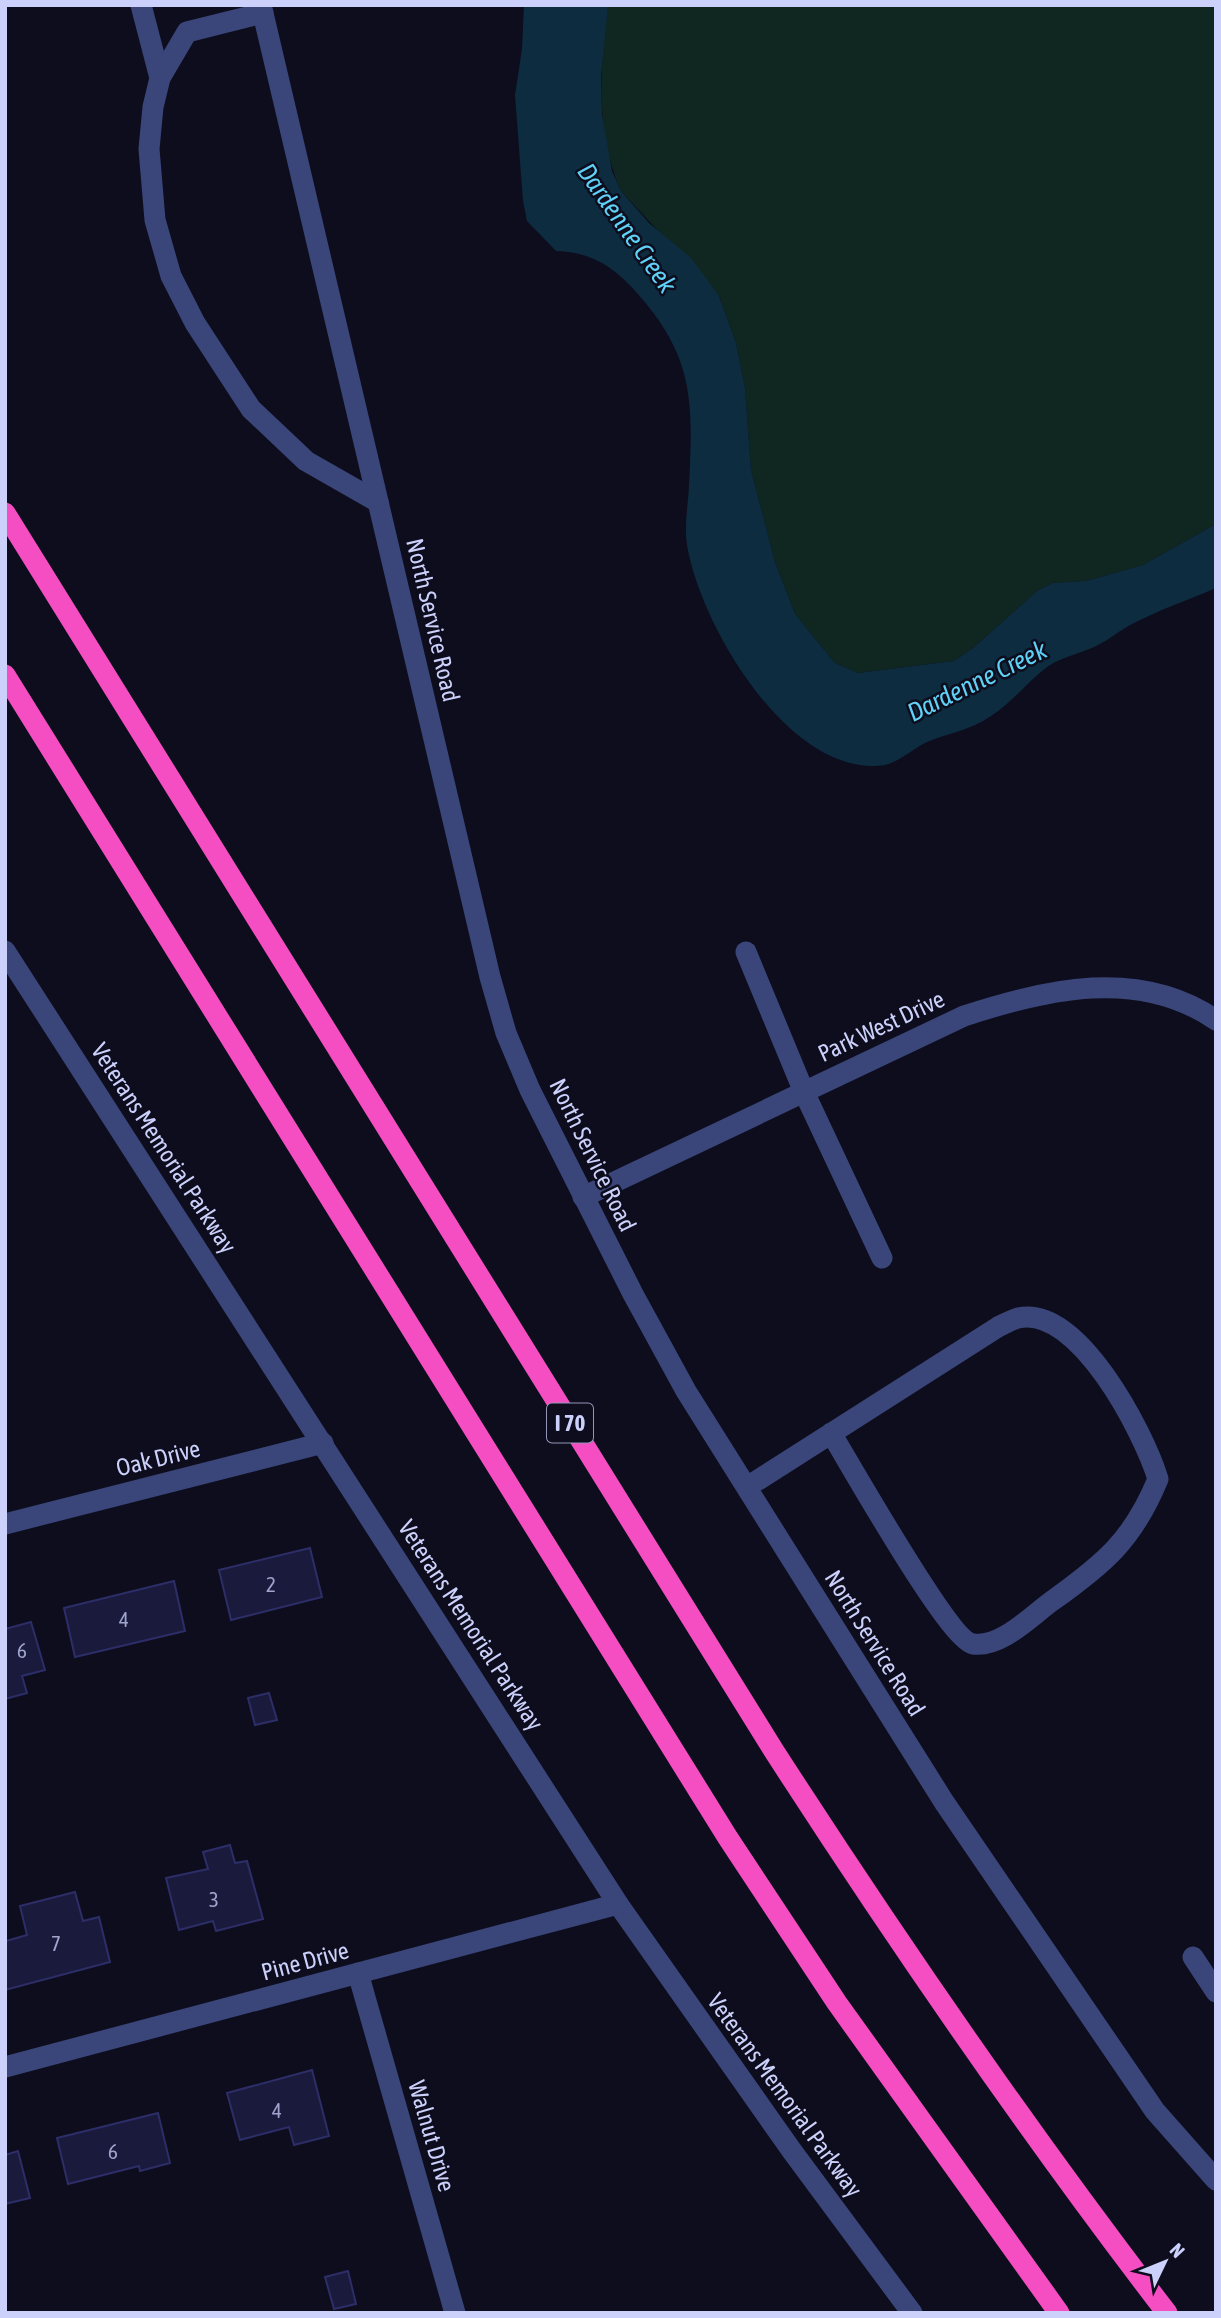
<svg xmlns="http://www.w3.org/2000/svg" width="1221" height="2318" font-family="'Asap Condensed',sans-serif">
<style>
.green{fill:#102721}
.water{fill:#0e2c40}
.building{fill:#1a1a3d;stroke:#2d2e68;stroke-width:2}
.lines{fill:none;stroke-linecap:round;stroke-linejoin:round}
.minor{stroke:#3a467a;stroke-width:21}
.highway{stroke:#f54dc2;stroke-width:21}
.labels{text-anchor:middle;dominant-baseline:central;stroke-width:5;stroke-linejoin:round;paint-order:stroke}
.number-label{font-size:21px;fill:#a0a3cc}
.shield{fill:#0d0d1d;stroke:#9396b9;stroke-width:2}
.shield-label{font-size:23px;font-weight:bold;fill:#ccd1fc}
.street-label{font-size:24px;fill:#ccd1fc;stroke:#0d0d1d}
.water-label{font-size:26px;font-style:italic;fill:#5fd1f6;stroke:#0d0d1d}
</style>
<rect width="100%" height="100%" fill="#0d0d1d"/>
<path class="green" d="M608,5H1216V524L1143,565L1086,581L1053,583L1037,591L973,648L954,661L858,673L835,663L795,614L775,562L751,470L745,388L736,343L719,296L621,191C595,133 600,67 608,5Z"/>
<path class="water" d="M524,5H608L601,77L602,114L612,171L621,191L649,223L691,258L719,296L736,343L745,388L751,470L775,562L795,614L835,663L858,673L954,661L973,648L1037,591L1053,583L1086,581L1143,565L1216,524V588C1188,600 1159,610 1132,624C1120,630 1109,640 1096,646C1080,654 1063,656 1047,667C1027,682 1012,703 991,716C971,730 949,733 927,742C914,748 899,762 885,765C790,779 700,625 687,545C684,525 688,506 689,486C693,403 695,358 637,293C614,267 592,252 556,251L527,221L523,201L515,95L522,49Z"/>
<g class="building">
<path d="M310,1548L322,1597L231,1620L219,1570Z"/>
<path d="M174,1581L185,1631L75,1657L64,1608Z"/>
<path d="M31,1622L45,1670L22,1676L27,1693L5,1699V1629Z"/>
<path d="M269,1693L277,1720L255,1725L248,1698Z"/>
<path d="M230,1845L235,1863L247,1861L263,1919L216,1931L213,1921L179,1930L166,1878L208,1869L203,1852Z"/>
<path d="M75,1892L83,1921L99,1917L110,1962L5,1990L6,1941L27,1935L20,1906Z"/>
<path d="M312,2070L329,2136L294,2145L289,2127L240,2140L227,2093Z"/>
<path d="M158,2113L170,2163L140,2171L139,2166L68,2184L57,2138Z"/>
<path d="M18,2151L30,2198L5,2204V2155Z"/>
<path d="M348,2271L356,2304L334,2309L325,2277Z"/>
</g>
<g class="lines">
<g class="minor">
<path d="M141,5L160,78"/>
<path d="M261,5L490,977L506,1033L530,1090L633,1294L686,1391L944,1802L1155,2111L1216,2180"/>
<path d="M263,13L187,32L160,78L153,107L149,149L155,220L171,276L195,323L251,409L306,461L378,502"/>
<path d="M5,951L618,1904L792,2151L912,2313"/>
<path d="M746,952L804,1092L882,1258"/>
<path d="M583,1197L964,1016C1046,989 1139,967 1216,1020"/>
<path d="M747,1487L998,1327C1004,1324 1011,1320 1018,1318C1078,1304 1144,1433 1158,1479C1133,1540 1104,1564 1052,1601C1031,1616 1001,1648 973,1644C949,1640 850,1464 831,1433"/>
<path d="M5,1524L323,1443"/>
<path d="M1193,1957L1216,1992"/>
<path d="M358,1973L455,2313"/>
<path d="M5,2067L618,1904"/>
</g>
<g class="highway">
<path d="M5,513L774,1751C898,1943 1027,2131 1167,2313"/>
<path d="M5,675L728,1838L837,2003L1059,2313"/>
</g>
</g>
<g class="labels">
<g class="number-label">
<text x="271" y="1584">2</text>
<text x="124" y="1619">4</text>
<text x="22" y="1650">6</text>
<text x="214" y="1899">3</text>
<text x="56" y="1943">7</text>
<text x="277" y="2110">4</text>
<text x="113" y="2151">6</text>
</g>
<rect class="shield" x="547" y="1403.5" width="46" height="39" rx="5"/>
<g class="shield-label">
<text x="570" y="1423">I 70</text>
</g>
<g class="street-label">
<text transform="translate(433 620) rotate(77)">North Service Road</text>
<text transform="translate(881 1026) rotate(-25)">Park West Drive</text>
<text transform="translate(164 1148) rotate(57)">Veterans Memorial Parkway</text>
<text transform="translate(593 1155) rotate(64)">North Service Road</text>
<text transform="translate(158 1458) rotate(-14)">Oak Drive</text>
<text transform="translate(471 1625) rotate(57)">Veterans Memorial Parkway</text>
<text transform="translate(875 1643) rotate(58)">North Service Road</text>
<text transform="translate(305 1961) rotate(-15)">Pine Drive</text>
<text transform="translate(785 2095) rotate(54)">Veterans Memorial Parkway</text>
<text transform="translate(432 2136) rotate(74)">Walnut Drive</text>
</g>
<g class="water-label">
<text transform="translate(627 228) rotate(55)">Dardenne Creek</text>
<text transform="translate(977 681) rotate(-26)">Dardenne Creek</text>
</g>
</g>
<rect width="1221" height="2318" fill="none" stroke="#ccd1fc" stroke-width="14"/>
<g transform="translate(1165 2262) rotate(47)" stroke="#0d0d1d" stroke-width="5" paint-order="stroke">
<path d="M0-5L12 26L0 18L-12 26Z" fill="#ccd1fc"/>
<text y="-10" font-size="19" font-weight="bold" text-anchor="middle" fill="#ccd1fc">N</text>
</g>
</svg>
